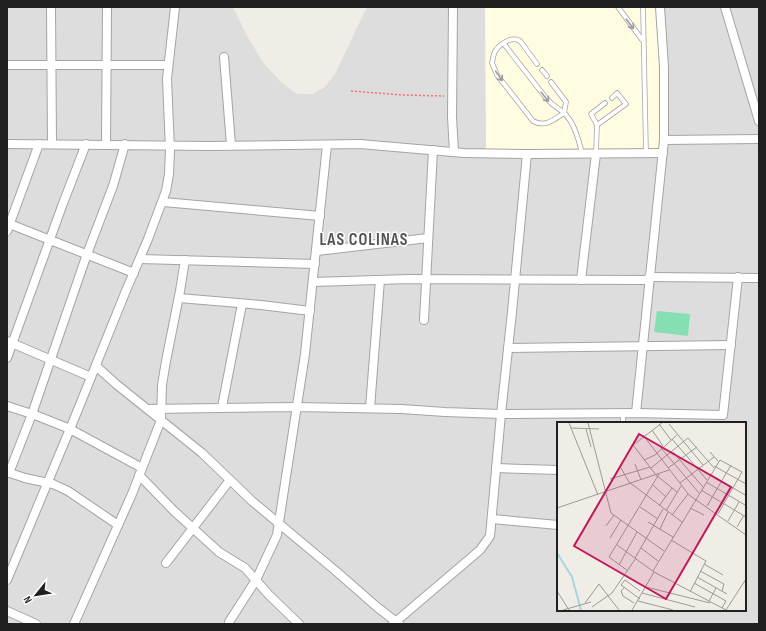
<svg xmlns="http://www.w3.org/2000/svg" width="766" height="631" font-family="'Sofia Sans Condensed',sans-serif">
<style>
.residential{fill:#dedddd;fill-rule:evenodd}
.education{fill:#fffce1}
.pitch{fill:#85dfb3}
.lines{fill:none;stroke-linecap:round;stroke-linejoin:round}
.service-casing{stroke:#a4a4a4;stroke-width:5.5}
.minor-casing{stroke:#a4a4a4;stroke-width:10}
.path{stroke:#f96f6f;stroke-width:1.5;stroke-dasharray:2 2;stroke-linecap:butt}
.service{stroke:#fff;stroke-width:4}
.minor{stroke:#fff;stroke-width:8}
.oneway{stroke:#9b9b9b}
.labels{text-anchor:middle;dominant-baseline:central;stroke-width:3;stroke-linejoin:round;paint-order:stroke}
.district-label{font-size:17px;font-weight:bold;letter-spacing:1px;fill:#535353;stroke:#fff}
.inset-river{fill:none;stroke:#a7d7de;stroke-width:2}
.inset-road{fill:none;stroke:#9d9a97;stroke-width:1}
.view{fill:#c2185b;fill-opacity:0.15;stroke:#c2185b;stroke-width:2}
.inset-edge{fill:none;stroke:#202020;stroke-width:2}
</style>
<rect width="100%" height="100%" fill="#f0ece6"/>
<path class="residential" d="M7,7H233L247,36L264,64L282,83L297,94H313L325,87L335,74L367,7H759V624H7ZM558,423H745V610H558Z"/>
<path class="education" d="M485,7H660L663,153H486Z"/>
<path class="pitch" d="M657,311L690,314L688,336L654,332Z"/>
<g class="lines">
<defs>
<g id="service">
<path d="M618,7L643,41"/>
<path d="M643,7L646,153"/>
<path d="M504,44L546,98C552,105 556,107 563,112C574,121 579,141 582,153"/>
<path d="M537,64L521,42C514,35 501,43 496,50C493,54 493,59 492,63L497,75L533,121C545,128 555,119 564,113L566,102L551,82"/>
<path d="M542,70L547,76"/>
<path d="M597,125L626,104L617,93L612,98"/>
<path d="M596,153L597,125L591,114L605,103"/>
<path d="M623,413V423"/>
</g>
<g id="minor">
<path d="M51,7L52,144"/>
<path d="M453,7L452,117L454,152"/>
<path d="M725,7L759,121"/>
<path d="M224,57L231,145"/>
<path d="M7,65H168"/>
<path d="M664,140L759,139"/>
<path d="M7,144L209,146L360,144L464,153L527,154L663,153"/>
<path d="M106,144L107,7"/>
<path d="M163,202L320,216"/>
<path d="M7,223L134,273"/>
<path d="M7,231L39,144"/>
<path d="M317,251L428,238"/>
<path d="M140,259L315,264"/>
<path d="M649,277L759,278"/>
<path d="M581,280L596,154"/>
<path d="M313,282L409,279L649,280"/>
<path d="M179,298L261,305L310,311"/>
<path d="M424,320L433,150"/>
<path d="M7,341L91,377"/>
<path d="M508,348L731,345"/>
<path d="M7,358L62,206L86,144"/>
<path d="M96,366L116,384L202,453L252,501L337,572L377,607L399,624"/>
<path d="M7,406L35,415L70,429L142,468"/>
<path d="M222,407L242,304"/>
<path d="M370,408L380,280"/>
<path d="M148,409L297,407L401,409L445,412L501,414L636,413L723,415L738,277"/>
<path d="M636,413L664,140V67L660,7"/>
<path d="M496,468L558,470"/>
<path d="M7,472L25,478L53,484L68,491L118,525"/>
<path d="M9,473L32,414L87,254L113,186L125,144"/>
<path d="M139,475L174,511L219,552L245,568L269,595L299,624"/>
<path d="M492,519L558,525"/>
<path d="M166,563L230,480"/>
<path d="M7,580L77,412L125,293L148,239L166,191L169,174L170,150L167,79L175,7"/>
<path d="M7,611L36,624"/>
<path d="M229,622L256,580L277,535L305,354L327,145"/>
<path d="M74,624L132,494L161,420L162,385L166,361L180,291L185,260"/>
<path d="M393,624L480,550L490,536L501,414L512,312L527,154"/>
</g>
</defs>
<use href="#service" class="service-casing"/>
<use href="#minor" class="minor-casing"/>
<path class="path" d="M351,91L403,95L444,96"/>
<use href="#service" class="service"/>
<use href="#minor" class="minor"/>
</g>
<defs><path id="oneway-shaft" d="M-6 0H5M1.5-3L5.5 0L1.5 3" fill="none" stroke-width="1.6" stroke-linecap="round" stroke-linejoin="round"/></defs>
<g class="oneway">
<use href="#oneway-shaft" transform="translate(630 24) rotate(53)"/>
<use href="#oneway-shaft" transform="translate(499 76) rotate(55)"/>
<use href="#oneway-shaft" transform="translate(545 97) rotate(51)"/>
</g>
<g class="labels">
<g class="district-label">
<text x="364" y="240">LAS COLINAS</text>
</g>
</g>
<g transform="translate(557 422)">
<rect width="189" height="189" fill="#f0ece6"/>
<path class="inset-river" d="M0,131L15,155L24,188"/>
<path class="inset-road" d="M12,1L41,73M31,1L54,91L107,129M105,1L76,23L99,53L120,70M102,2L114,18M112,2L146,43M14,6L42,7M29,7L34,25M95,8L106,24M86,13L132,73L189,113M115,17L150,58M104,26L142,71M116,30L146,65M153,30L161,39M87,38L98,33L120,13M78,42L84,58M157,44L189,62M64,46L72,60L125,100M94,46L131,16L157,46M111,46L140,25M153,52L188,73M53,57L93,45M149,60L188,83M123,61L157,35M96,63L109,75M144,68L189,95M102,84L115,66M150,84L174,43M83,85L101,97M0,86L112,48M133,86L147,93M109,89L124,64M115,93L131,72M171,99L182,80M91,100L116,115M49,104L57,93M180,105L187,93M103,107L111,90M53,116L64,98M114,118L149,139L133,170M60,123L97,150L169,188M84,126L101,139M78,136L106,87M147,142L166,153M62,143L80,110M71,149L52,135L102,52M96,149L163,38L185,50L161,92M143,149L167,162L165,169M140,155L170,172M137,161L169,179L165,186M89,165L153,181M67,166L64,169L66,174L77,181M0,169L12,188M85,171L138,185M83,177L64,163L68,158L83,169M81,179L116,188M152,179L159,166M28,181L42,162L62,188M35,185L55,171L79,136M6,188L34,180M75,188L97,150M169,188L189,157"/>
<path class="view" d="M82,12L174,65L109,177L17,124Z"/>
<rect width="189" height="189" class="inset-edge"/>
</g>
<rect width="766" height="631" fill="none" stroke="#202020" stroke-width="16"/>
<g transform="translate(36 595) rotate(240)" stroke="#ffffff" stroke-width="3" paint-order="stroke">
<path d="M0-3L7 15L0 10L-7 15Z" fill="#202020"/>
<text y="-6" font-size="11" font-weight="bold" text-anchor="middle" fill="#202020">N</text>
</g>
</svg>
